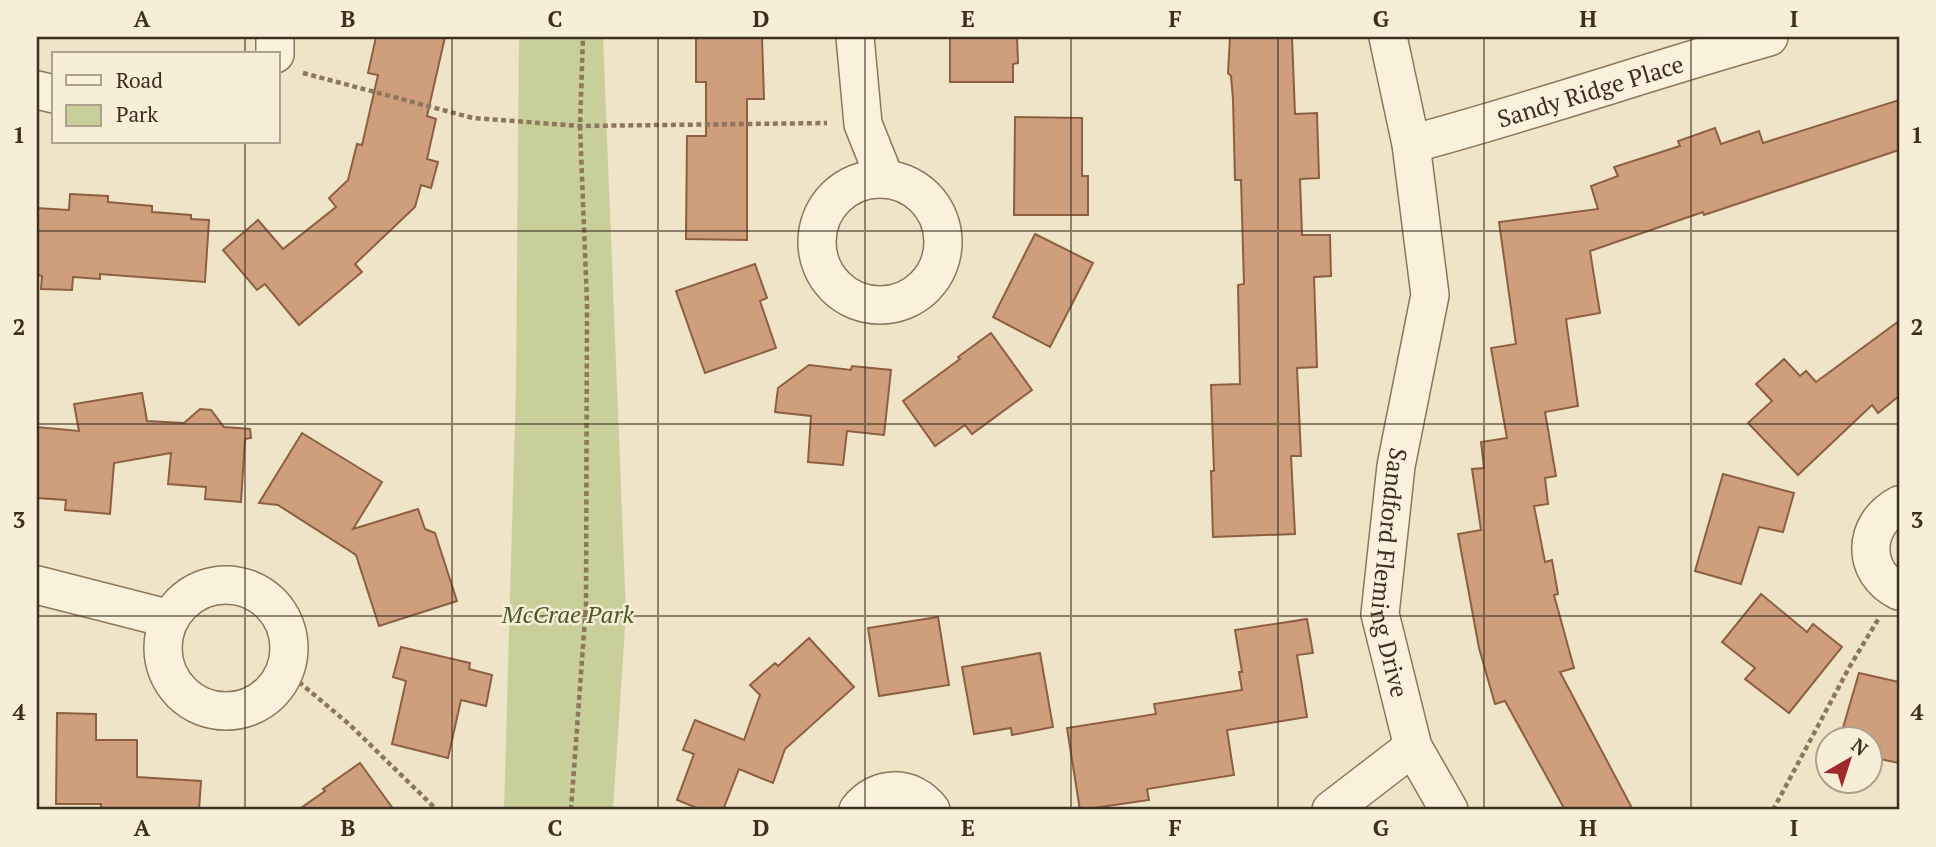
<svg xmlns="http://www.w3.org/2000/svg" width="1936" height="847" font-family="'PT Serif',serif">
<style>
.green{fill:#c9cf9b}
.building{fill:#cf9f7d;stroke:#8d5f41;stroke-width:2}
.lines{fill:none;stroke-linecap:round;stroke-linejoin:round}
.minor-casing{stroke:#8d765c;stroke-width:40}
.path{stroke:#8d765c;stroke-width:4.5;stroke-dasharray:5 3.5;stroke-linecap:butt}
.minor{stroke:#faf1dc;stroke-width:37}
.grid{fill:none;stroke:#3d2e20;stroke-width:2;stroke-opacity:0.55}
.labels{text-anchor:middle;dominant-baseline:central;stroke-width:5;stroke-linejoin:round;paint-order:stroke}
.street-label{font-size:24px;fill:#3d2e20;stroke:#f7eed8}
.park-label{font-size:24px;font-style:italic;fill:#4d5a26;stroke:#f7eed8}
.neatline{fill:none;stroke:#3d2e20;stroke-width:2.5}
.grid-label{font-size:23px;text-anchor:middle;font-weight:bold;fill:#3d2e20}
</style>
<rect width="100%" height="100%" fill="#f0e4c8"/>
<path class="green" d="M519,37H603L626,613L613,810H504L516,384Z"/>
<g class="building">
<path d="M376,37H445L427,116L436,119L427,159L438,162L431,188L421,185L415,207L355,264L362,272L299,325L265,284L257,290L223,250L258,220L283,249L336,207L329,198L348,180L357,144L362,145L378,75L368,73Z"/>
<path d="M696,37H762L764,99H747V240L686,239L687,136H706V82H696Z"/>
<path d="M950,37H1017L1018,63L1013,64V82H950Z"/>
<path d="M1230,37H1292L1295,114L1317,113L1319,178L1300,179L1302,235H1330L1331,276L1314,277L1317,367L1297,368L1301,456H1291L1295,534L1213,537L1211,471H1214L1211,385L1240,384L1238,285L1244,284L1241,180H1235L1233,99L1231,76L1228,73Z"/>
<path d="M1899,100V150L1704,215L1703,212L1590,251L1600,313L1566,319L1578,406L1545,412L1556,476L1545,478L1548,504L1534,506L1545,562L1552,560L1558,594L1554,595L1574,668L1560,672L1633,810H1565L1505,701L1495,704L1479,648L1458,534L1481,530L1472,469L1484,468L1481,442L1507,438L1491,348L1516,344L1499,222L1598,209L1591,186L1618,176L1614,167L1680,146L1678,141L1715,128L1721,144L1759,131L1763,143Z"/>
<path d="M1015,117L1082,118V176H1088V215H1014Z"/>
<path d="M70,194L108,196V202L152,206V212L191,215V219L209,220L205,282L100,274V279L73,277L72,290L41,289L42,276L37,275V208L69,210Z"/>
<path d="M1035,234L1093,263L1050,347L993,317Z"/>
<path d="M755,264L767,298L760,301L776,348L705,373L676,291Z"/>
<path d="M1899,321V396L1878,413L1872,405L1798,475L1748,423L1772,401L1756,384L1784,359L1800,376L1806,371L1816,382Z"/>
<path d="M991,333L1032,390L972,434L965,425L935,446L903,401L960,359L958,357Z"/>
<path d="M809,365L851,370L852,366L891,370L884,435L847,431L843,465L808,462L811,416L775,412L778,388Z"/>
<path d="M142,393L147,421L184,423L200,409L211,410L224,427L250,429L251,438L245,439L241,502L205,499L206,487L168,484L171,453L114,463L110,514L65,510L66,500L37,498V427L79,431L74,404Z"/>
<path d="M302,433L382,482L353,529L418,509L425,529L435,533L457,601L379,626L356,555L278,505L259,503Z"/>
<path d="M1723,474L1794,493L1783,532L1759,527L1741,584L1695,571Z"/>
<path d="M1761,594L1807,632L1813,624L1842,647L1789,713L1745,679L1755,668L1722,642Z"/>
<path d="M938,617L949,685L879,696L868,628Z"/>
<path d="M1307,619L1313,653L1297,655L1307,717L1227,730L1234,775L1147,789L1149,800L1080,810L1067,728L1156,714L1154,704L1242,690L1239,672H1242L1235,630Z"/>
<path d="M809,638L854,687L785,749L773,783L739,769L723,810H702L677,800L694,754L683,750L695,720L744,740L760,695L750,685L775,663L778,666Z"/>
<path d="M401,647L470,663L469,669L492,675L486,706L461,700L448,758L392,744L406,681L393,677Z"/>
<path d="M1040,653L1053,727L1012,735L1011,728L974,734L962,667Z"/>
<path d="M1859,673L1899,682V763L1870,757V738H1840Z"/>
<path d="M57,713L96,714V740H137V777L201,781L199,810H101V804H56Z"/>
<path d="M360,763L394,810H298L325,791L323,789Z"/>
</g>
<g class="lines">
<defs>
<g id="minor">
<path d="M275,37V54"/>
<path d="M855,37L863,124L885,179"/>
<path id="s1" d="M1388,37L1411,144L1430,295L1396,466L1380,614L1413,747L1449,810"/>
<path d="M37,90L54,94"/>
<path id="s2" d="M1411,144C1531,112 1649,71 1769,37"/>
<circle cx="880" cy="242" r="63"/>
<path d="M1899,505C1862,525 1861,572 1899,591"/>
<circle cx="226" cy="648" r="63"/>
<path d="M37,585L170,619"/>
<path d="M858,810C877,785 911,784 931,810"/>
<path d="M1331,810L1413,747"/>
</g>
</defs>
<use href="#minor" class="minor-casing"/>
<g class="path">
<path d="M303,73L473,118L580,126L827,123"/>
<path d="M286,671L350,725L437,810"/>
<path d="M571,810L586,605L587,303L580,126L583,37"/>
<path d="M1773,810L1850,666L1879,618"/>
</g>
<use href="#minor" class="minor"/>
</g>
<path class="grid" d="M245,37V54M452,37V810M658,37V810M865,37V810M1071,37V810M1278,37V810M1484,37V810M1691,37V810M245,142V810M37,231H1899M37,424H1899M37,616H1899"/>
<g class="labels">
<g class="street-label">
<text stroke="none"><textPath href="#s2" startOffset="187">Sandy Ridge Place</textPath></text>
<text stroke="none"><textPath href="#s1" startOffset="544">Sandford Fleming Drive</textPath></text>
</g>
<g class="park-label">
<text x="568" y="614">McCrae Park</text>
</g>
</g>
<rect width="1936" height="847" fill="none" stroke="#f7eed8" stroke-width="77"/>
<rect x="52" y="52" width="228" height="91" fill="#f7eed8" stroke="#ada18e" stroke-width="2"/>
<rect x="66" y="75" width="35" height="10" fill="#faf1dc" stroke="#ada18e" stroke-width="2"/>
<text x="116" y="88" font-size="21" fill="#3d2e20">Road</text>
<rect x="66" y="105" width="35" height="21" fill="#c9cf9b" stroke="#ada18e" stroke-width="2"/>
<text x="116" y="122" font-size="21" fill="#3d2e20">Park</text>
<g transform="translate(1849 760) rotate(39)"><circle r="33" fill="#f7eed8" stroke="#ada18e" stroke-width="2"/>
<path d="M0-5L12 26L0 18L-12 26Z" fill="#9e2a2b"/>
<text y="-10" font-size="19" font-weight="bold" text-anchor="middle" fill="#3d2e20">N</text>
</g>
<rect x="38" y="38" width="1860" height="770" class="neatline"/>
<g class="grid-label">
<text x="142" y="27">A</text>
<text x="348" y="27">B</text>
<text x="555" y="27">C</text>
<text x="761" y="27">D</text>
<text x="968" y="27">E</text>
<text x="1175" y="27">F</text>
<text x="1381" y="27">G</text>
<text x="1588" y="27">H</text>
<text x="1794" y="27">I</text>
<text x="19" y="143">1</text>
<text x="1917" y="143">1</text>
<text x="19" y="335">2</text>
<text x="1917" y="335">2</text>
<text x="19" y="528">3</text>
<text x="1917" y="528">3</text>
<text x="19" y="720">4</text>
<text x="1917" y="720">4</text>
<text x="142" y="836">A</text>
<text x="348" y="836">B</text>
<text x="555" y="836">C</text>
<text x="761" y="836">D</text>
<text x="968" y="836">E</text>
<text x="1175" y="836">F</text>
<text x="1381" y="836">G</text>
<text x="1588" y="836">H</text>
<text x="1794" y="836">I</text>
</g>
</svg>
